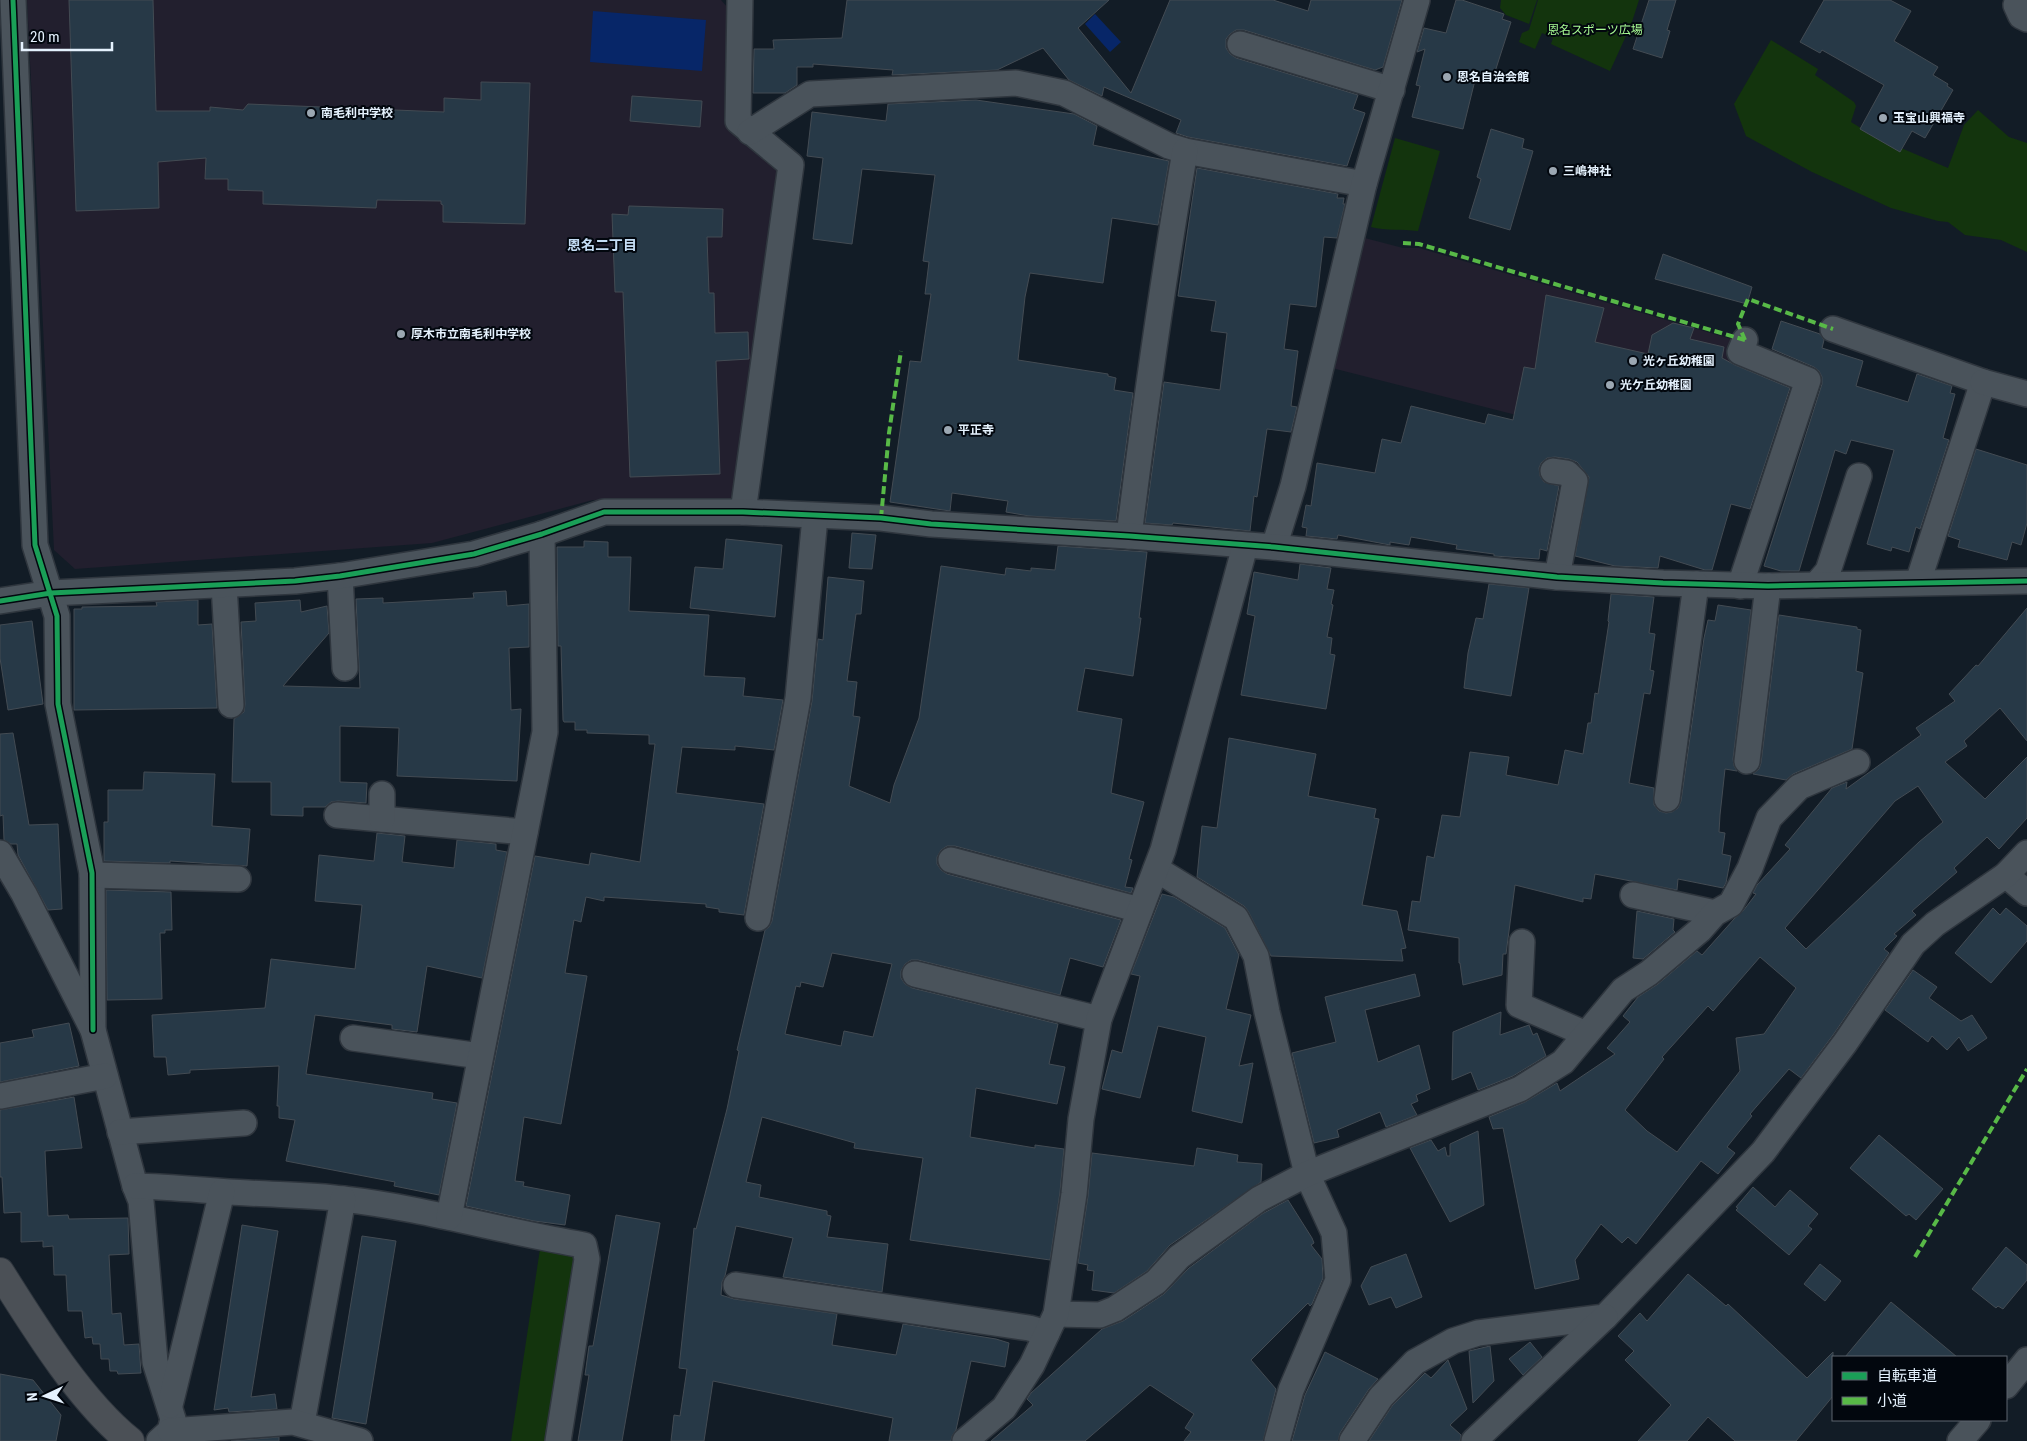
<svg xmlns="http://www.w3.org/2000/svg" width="2027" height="1441" font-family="'Roboto Condensed','Noto Sans JP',sans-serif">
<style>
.education{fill:#221f2e}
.green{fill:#13340d}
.water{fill:#072668}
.building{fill:#273947;stroke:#434b53;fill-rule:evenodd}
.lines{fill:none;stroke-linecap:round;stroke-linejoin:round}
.street-casing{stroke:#2f363e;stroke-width:28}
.secondary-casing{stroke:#2f363e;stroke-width:30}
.street{stroke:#4a535b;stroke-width:25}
.secondary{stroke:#4b5056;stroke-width:28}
.quiet{stroke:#58b947;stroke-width:4;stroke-dasharray:8 4;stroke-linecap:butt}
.cycleway-casing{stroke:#02070e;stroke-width:8}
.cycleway{stroke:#1a9f57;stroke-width:5}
.poi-dot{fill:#9ba7b2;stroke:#02070e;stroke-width:2}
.labels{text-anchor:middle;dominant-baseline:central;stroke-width:4;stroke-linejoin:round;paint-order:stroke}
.park-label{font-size:12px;fill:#a8fb94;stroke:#02070e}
.poi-label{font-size:12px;font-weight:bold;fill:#e5f2fe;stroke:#02070e;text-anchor:start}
.neighbourhood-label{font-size:14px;font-weight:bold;fill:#c4ddf4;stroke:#02070e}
</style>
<rect width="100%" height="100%" fill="#121c26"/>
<g class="education">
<path d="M27,0H721L728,8L730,122L781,168L737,501L593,500L432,543L75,569L54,550Z"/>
<path d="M1361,237L1403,248H1419L1738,341L1700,462L1332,368Z"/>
</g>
<g class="green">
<path d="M1501,0H1537L1529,24L1506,15L1500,8Z"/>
<path d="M1538,0H1639L1631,25L1610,71L1551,44L1553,38L1542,33L1535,49L1519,42L1522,33L1529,30Z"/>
<path d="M1771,40L1818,69L1815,75L1854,102L1856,106L1851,122L1898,151L1901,148L1948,168L1964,125L1978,110L2009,137L2027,143V252L2001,240L1965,235L1948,222L1938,221L1891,208L1812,172L1746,136L1734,104Z"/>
<path d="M1395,138L1440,151L1418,231C1402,229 1386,231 1371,227Z"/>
<path d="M540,1249L580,1255L553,1441H511Z"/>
</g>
<g class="water">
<path d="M593,11L706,20L702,71L590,62Z"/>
<path d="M1095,14L1121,42L1110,52L1085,24Z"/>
</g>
<g class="building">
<path d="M69,0H153L156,111H210V107L243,110L248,104L444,112V98L481,100V82L530,83L525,224L443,222V205L441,204V201L377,200L376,208L263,204V191L228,190V179H205L206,158L158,162L159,208L76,211Z"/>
<path d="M847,0H1109L1078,28L1131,93L1170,0H1273L1308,11L1311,0H1402L1383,67L1375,70L1244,30H1236L1230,34L1226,39V48L1230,54L1236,58L1358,95L1353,109L1365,113L1347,166L1188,137L1176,133L1181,120L1104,87L1102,96L1069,80L1043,48L997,70L892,75L893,70L813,64V67H797V85L785,93H753L754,49H774L773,40L842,38Z"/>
<path d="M1456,0H1462L1504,14L1502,19L1511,22L1493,78L1477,72L1463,129L1412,117L1420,86L1416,85L1425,49L1417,52L1424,28L1446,33Z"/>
<path d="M1649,0H1676L1667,30L1670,31L1662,58L1633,49Z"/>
<path d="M1824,0H1890L1911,11L1894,41L1938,67L1933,75L1948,84L1947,86L1953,90L1925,138L1912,131L1900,152L1860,129L1884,85L1822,50L1820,53L1800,42Z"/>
<path d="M632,96L702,101L700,127L630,121Z"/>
<path d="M976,100L1074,114L1097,126L1093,145L1169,161L1158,225L1112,218L1103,283L1030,273L1025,297L1018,360L1108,374V376L1116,378L1114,390L1133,393L1116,521L1029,516L1006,512L1008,501L952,493L950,511L890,502L910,361L921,362L931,294H925L929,262L923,261L935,175L862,169L852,244L813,239L823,158L807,156L812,112L886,121L888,104Z"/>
<path d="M1491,129L1524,139L1522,148L1533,151L1510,230L1469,218L1481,179L1477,177Z"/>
<path d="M1197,168L1338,194L1337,198H1344L1343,204H1345L1337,238L1324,237L1316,307L1290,304L1284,349L1298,351L1291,406L1297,407L1291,432L1267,429L1257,497L1254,496L1250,531L1173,523L1172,525L1145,523L1164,382L1220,390L1227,333L1211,331L1216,301L1178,296Z"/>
<path d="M629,206L723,209L722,237H707L709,293H714L715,333L748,332L749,359L716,361L720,474L630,477L623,292H615L612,214L628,215Z"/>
<path d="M1663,254L1752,287L1747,304L1655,279Z"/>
<path d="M1546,295L1604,308L1595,342L1648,354L1652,335L1673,323L1694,328L1690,339L1724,347L1722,358L1735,365L1790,388L1750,509L1731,504L1712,570H1705L1660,556L1658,568L1615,566L1575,556L1589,477L1577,462L1569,459L1555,457L1547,458L1541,463L1539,468L1540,476L1544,482L1559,486L1547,551L1540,549L1539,559L1494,556V554L1456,549L1457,545L1411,537L1409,545L1390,542V545L1338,535L1337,539L1306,536L1307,528L1302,527L1306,505L1311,506L1317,463L1375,473L1382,439L1401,443L1411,406L1481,423L1485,424L1488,414L1513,420L1524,367L1535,369Z"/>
<path d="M1781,321L1820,334L1824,340L1822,348L1863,361L1856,386L1908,402L1917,374L1952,386L1950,393L1955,394L1943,438L1949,440L1920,529L1916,527L1909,552L1892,547L1891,551L1867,544L1894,450L1851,440L1846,454L1835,450L1799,571H1781L1764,566L1822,384V377L1819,371L1814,367L1772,349Z"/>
<path d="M1976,449L2027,465V523L2021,545L2012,542L2007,560L1958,547L1960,540L1948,536Z"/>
<path d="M852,533L876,535L872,569L849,568Z"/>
<path d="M726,539L782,545L775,617L690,608L695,567L723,569Z"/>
<path d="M584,541L608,542V557H631L629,611L709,615L704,676L745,678L743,696L783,700L774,750L735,746V750L682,747L676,793L764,804L744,915L719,912V909L706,907V904L604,897V901L586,897L581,922L574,920L565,973L587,976L561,1124L524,1117L515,1181L524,1182L523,1186L570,1195L565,1225L534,1221L466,1206L535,856L589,865L591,853L640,862L655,744H649V735L587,733V730H575V722H564L563,720L561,646H558L557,547H584Z"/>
<path d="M1058,546L1147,552L1139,618H1141L1133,676L1085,668L1077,711L1122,719L1111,793L1144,802L1129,859L1132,860L1125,887L1133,888L1131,893L955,846H947L941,850L937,857V864L941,870L947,874L1121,920L1103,967L1070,958L1060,995L918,960H911L905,964L901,971V978L905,984L912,988L1058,1024L1049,1064L1065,1067L1057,1104L976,1088L970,1137L1035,1148V1145L1064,1149L1060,1192L1050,1260L910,1240L923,1158L854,1148L855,1143L762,1117L746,1182L761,1185L759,1197L827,1211V1215L831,1216L827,1237L888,1244L882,1292L783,1277L793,1238L736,1226L725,1276L722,1282L721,1295L734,1299L837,1314L832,1345L896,1355L903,1324L996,1339L1009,1343L1005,1367L971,1361L956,1430L952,1436L951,1441H889L893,1418L713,1381L704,1441H671L674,1415L680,1416L687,1369L679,1368L694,1228L696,1229L727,1109L739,1051L737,1050L765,930L769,927L772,921L812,701L818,639L823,640L828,577L864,581L861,614H856L847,681L857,682L853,716L860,717L849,786L890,803L894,785L919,718L941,566L1005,575L1006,568L1031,571V568L1055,570ZM832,953L892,964L873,1037L844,1031L841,1046L785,1034L796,986L800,987L801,982L823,987Z"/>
<path d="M1300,564L1331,568L1327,589L1334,590L1331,604L1333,605L1327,637L1332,638L1330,654L1335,655L1326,709L1241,695L1255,616L1247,614L1254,572L1298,580Z"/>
<path d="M1489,584L1529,588L1511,696L1464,688L1468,653L1476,618L1483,619Z"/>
<path d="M506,591L507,606L529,604V647L509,648L511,710L521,709L517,781L397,776L399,728L340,726V782L367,783L366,803L338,801L331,802L325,807H303V816L271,815V782H232L234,719L244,712L245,704L241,622L256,621L255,603L300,600L301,612L327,606L329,633L283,686L360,688L356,599L383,598V603L474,598L473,593Z"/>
<path d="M1611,594L1654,597L1649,633L1655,634L1650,670L1654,671L1650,694L1644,693L1629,783L1654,788V805L1659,811L1666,813L1672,812L1678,808L1681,801L1704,638L1708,620L1715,621L1718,605L1751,610L1733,759L1734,766L1737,771L1725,769L1720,815L1719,832L1725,833L1722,854L1731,856L1726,883L1723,888L1678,879L1677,890L1595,874L1591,899L1583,898V902L1515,885L1506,954H1503L1502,975L1463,985L1460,963H1459V938L1408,930L1412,901L1420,902L1427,856L1434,858L1442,815L1460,817L1470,752L1509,757L1506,775L1558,785L1565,750L1583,754L1588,723H1591L1595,693L1598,694L1609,622L1608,621Z"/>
<path d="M198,600V625L212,624L217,708L74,710V609H82V607L157,606L156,602Z"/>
<path d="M2027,608V741L2000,708L1964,741L1967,746L1945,762L1985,799L2027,757V818L1999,849L1987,837L1954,868L1957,872L1912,911L1916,915L1894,934L1897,936L1884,949L1889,953L1833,1035L1801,1078L1789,1069L1750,1114L1752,1116L1727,1147L1735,1153L1718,1174L1701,1161L1636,1244L1628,1237L1622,1243L1601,1224L1575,1260L1579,1279L1535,1289L1503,1128L1493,1129L1489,1117L1525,1102L1557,1083L1560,1091L1615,1054L1607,1048L1630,1022L1623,1016L1638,997L1658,984L1697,951L1702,955L1734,919L1743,911L1756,894L1753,893L1757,885L1790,849L1785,845L1832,788L1847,782L1846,789L1921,735L1916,728L1955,701L1949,694L1976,665L1978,666ZM1918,786L1943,822L1919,842L1806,949L1785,928L1895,801ZM1760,957L1796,988L1764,1034L1736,1038L1740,1071L1677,1152L1647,1131L1625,1110L1664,1059L1662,1057L1708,1006L1713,1011Z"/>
<path d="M1779,615L1857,627V629L1861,630L1856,671L1863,673L1852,749L1793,774L1786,780L1753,774L1759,769L1761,763Z"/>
<path d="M32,621L43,704L8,710L0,658V625Z"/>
<path d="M13,733L29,825L58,824L62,909L48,910L18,855L17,844H11L4,840L3,815L0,816V734Z"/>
<path d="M1229,738L1316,754L1308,796L1376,809L1374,818L1379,819L1362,905L1397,911L1406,948L1401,949L1403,961L1271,956L1248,911L1244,906L1197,877L1202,826L1217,828Z"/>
<path d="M144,772L215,774L212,826L250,829L247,866L170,861V863L104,861V822H108V790H143Z"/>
<path d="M377,833L405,836L402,862L454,868L457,840L496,844V850L507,852L482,978L427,966L417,1032L392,1029V1025L315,1015L306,1074L433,1093L432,1099L457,1103L439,1195L394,1186L395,1182L286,1161L295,1120L279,1118V1106H277L279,1066L190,1070V1073L168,1075L166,1057H154L152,1015L265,1008L271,959L355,969L362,905L315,901L319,855L374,861Z"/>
<path d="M106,890L171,892L172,930H165V933H160L162,999L107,1000Z"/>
<path d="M1162,894L1174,897L1225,928L1239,955L1226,1009L1251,1015L1239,1066L1253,1063L1242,1123L1192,1111L1206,1037L1158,1026L1140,1098L1102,1089L1112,1050L1122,1053L1140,976L1131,974Z"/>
<path d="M1993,908L2000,915L2006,908L2027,926V941L1991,983L1955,953Z"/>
<path d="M1637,911L1674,919L1673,930L1675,932L1643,959L1633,958Z"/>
<path d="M1913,970L1937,987L1929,998L1961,1021L1972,1015L1987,1038L1968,1051L1959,1037L1947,1050L1932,1036L1928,1042L1885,1010Z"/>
<path d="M1415,974L1420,996L1365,1010L1378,1062L1419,1045L1430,1089L1416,1095L1418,1101L1411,1104L1417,1115L1386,1127L1380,1112L1337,1130L1339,1137L1314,1143L1292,1053L1336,1042L1325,997Z"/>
<path d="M1501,1012L1500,1035L1529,1025L1533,1035L1537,1033L1546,1056L1513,1076L1478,1090L1471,1072L1452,1080L1453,1032Z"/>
<path d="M69,1023L79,1066L0,1082V1043L34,1037L32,1030Z"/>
<path d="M74,1097L82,1148L45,1151L48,1216L68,1215L69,1219L128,1218L129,1254L109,1255L112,1314L121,1313L124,1345L139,1344L141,1373L118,1374L117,1371H110L109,1359H101L100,1344H93L92,1337L85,1338L82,1311H68L66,1275H54L53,1246L43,1247V1241L21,1242V1212L4,1213L2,1177H0V1110Z"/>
<path d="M1478,1131L1484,1205L1450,1222L1410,1148L1431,1140L1438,1151L1445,1147L1447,1156H1450V1144Z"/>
<path d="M1879,1135L1943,1189L1916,1220L1909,1214L1906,1216L1850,1168Z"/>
<path d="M1197,1148L1238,1155L1237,1162L1262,1164L1261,1182L1170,1245L1147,1271L1114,1293L1092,1290L1094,1271L1087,1270L1088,1265L1078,1263L1088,1196L1092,1153L1194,1166Z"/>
<path d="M1753,1187L1775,1207L1790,1190L1818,1214L1808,1226L1812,1229L1789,1255L1736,1210L1738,1208L1736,1207Z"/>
<path d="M1288,1200L1312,1238L1314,1243L1311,1245L1322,1259L1323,1278L1312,1304L1310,1306L1308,1303L1251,1360L1276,1389L1263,1441H1184L1191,1432L1185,1428L1194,1414L1150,1385L1085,1441H991L1033,1405L1027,1399L1031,1393L1102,1329L1123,1321L1164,1294L1189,1268L1262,1214Z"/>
<path d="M616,1215L660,1223L622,1441H578L589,1375H585L589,1346H593Z"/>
<path d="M242,1225L278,1231L251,1397L275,1394L277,1409L229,1412L228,1408L214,1410Z"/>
<path d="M362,1236L396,1241L366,1424L332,1418Z"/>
<path d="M2006,1247L2027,1265V1280L2003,1309L1998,1306L1996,1308L1972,1289Z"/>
<path d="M1406,1254L1422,1297L1396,1308L1391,1297L1369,1305L1361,1286L1371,1267Z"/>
<path d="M1820,1264L1841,1281L1825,1301L1804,1284Z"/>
<path d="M1688,1274L1726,1306L1728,1304L1807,1378L1833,1352V1396L1796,1441H1735L1708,1417L1687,1441H1638L1671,1405L1625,1360L1634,1351L1618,1336L1640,1313L1647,1321Z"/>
<path d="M1891,1302L1957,1357H1845Z"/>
<path d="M1530,1342L1542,1357L1523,1375L1509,1359Z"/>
<path d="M1490,1346L1494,1381L1473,1403L1469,1351Z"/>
<path d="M1325,1352L1378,1379L1369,1389L1340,1433L1338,1441H1292L1305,1395Z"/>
<path d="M1448,1360L1467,1409L1450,1425L1461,1435L1460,1441H1369L1392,1406L1425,1373L1431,1378Z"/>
<path d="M0,1374L33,1380L61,1415L56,1441H0Z"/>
<path d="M279,1437V1441H231Z"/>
</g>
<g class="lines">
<defs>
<g id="street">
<path d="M13,0L35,545L57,616L58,704L92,873L93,1030"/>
<path d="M740,0L738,121L791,165L743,512"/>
<path d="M2018,0L2016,5L2021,16L2027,19"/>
<path d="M1240,44L1392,90"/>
<path d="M750,132L810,94L1016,83L1064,93L1169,146L1185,151L1364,184"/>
<path d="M1833,329L1983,382L1918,582"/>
<path d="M1983,382L2027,394"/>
<path d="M1553,471L1567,473L1575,481L1557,577"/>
<path d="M1129,536C1145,407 1163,279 1185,151"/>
<path d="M1274,547L1293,486L1364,184L1417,0"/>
<path d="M340,576L345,668"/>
<path d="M224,585L231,705"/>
<path d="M1816,585L1828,571L1859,476"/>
<path d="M1740,586L1808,380L1740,352L1745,340"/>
<path d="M0,601L51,593L295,581L340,576L474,554L542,534L604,512H743L881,518L931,524L1129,536L1274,547L1557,577L1663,583L1768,586L2027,581"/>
<path d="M1747,761L1768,586"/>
<path d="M1667,799L1696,584"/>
<path d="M337,815L525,832"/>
<path d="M382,819V794"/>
<path d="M0,853L24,894L93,1030L135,1186L141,1201L155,1362L173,1419L170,1431L159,1441"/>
<path d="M951,860L1140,910"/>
<path d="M1156,869L1236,918L1256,956L1267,1012L1307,1174L1334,1233L1338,1280L1291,1390L1277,1441"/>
<path d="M92,875L238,879"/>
<path d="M2006,875L2027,893"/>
<path d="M1633,895L1715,913"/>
<path d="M758,918L798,698L815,517"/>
<path d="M1522,942L1519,1005L1586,1034"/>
<path d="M915,974L1099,1019"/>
<path d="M353,1038L480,1056"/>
<path d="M1,1096L105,1076"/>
<path d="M120,1132L244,1123"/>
<path d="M135,1186C173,1187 210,1191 248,1193C280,1195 312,1195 343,1199C424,1208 504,1232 584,1245L587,1259L558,1441"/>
<path d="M449,1217L545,732L542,534"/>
<path d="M736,1285L1029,1328L1047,1333"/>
<path d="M1056,1314L1100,1315L1115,1309L1156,1282L1179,1257L1259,1199L1307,1174L1520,1089L1563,1062L1623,990L1649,973L1700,930L1715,913L1731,904L1750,868L1769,818L1799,787L1857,762"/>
<path d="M2006,1386L2027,1360"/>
<path d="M170,1405L222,1192"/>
<path d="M302,1423L343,1199"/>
<path d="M170,1431L293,1422L360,1441"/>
<path d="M965,1441L1004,1408L1032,1365L1056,1314L1074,1194L1081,1119L1099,1019L1163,850L1245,546"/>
<path d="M1352,1441L1381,1397L1415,1362L1453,1341L1478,1333L1605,1317L1763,1152L1845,1043L1913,944L1935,924L2006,875L2027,853"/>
<path d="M1474,1441L1605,1317"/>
<path d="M1960,1441L1978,1420"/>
</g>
<path id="secondary" d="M0,1272C34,1326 80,1401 130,1441"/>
</defs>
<use href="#street" class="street-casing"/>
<use href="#secondary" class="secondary-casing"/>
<use href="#street" class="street"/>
<use href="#secondary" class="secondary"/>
<g class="quiet">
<path d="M1403,243L1419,244L1745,340"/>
<path d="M1745,340L1738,324L1748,299L1833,329"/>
<path d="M881,518L889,433L901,351"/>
<path d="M1915,1257L2027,1069"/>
</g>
<defs>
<g id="cycleway">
<path d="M13,0L35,545L57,616L58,704L92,873L93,1030"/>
<path d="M0,601L51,593L295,581L340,576L474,554L542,534L604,512H743L881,518L931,524L1129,536L1274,547L1557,577L1663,583L1768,586L2027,581"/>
</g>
</defs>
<use href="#cycleway" class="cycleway-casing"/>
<use href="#cycleway" class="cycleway"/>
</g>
<g class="poi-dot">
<circle cx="1447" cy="77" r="5"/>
<circle cx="311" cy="113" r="5"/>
<circle cx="1883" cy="118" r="5"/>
<circle cx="1553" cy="171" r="5"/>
<circle cx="401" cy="334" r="5"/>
<circle cx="1633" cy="361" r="5"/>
<circle cx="1610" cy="385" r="5"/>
<circle cx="948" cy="430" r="5"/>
</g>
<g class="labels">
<g class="park-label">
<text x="1595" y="30">恩名スポーツ広場</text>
</g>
<g class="poi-label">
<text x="1457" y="77">恩名自治会館</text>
<text x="321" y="113">南毛利中学校</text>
<text x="1893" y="118">玉宝山興福寺</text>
<text x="1563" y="171">三嶋神社</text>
<text x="411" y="334">厚木市立南毛利中学校</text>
<text x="1643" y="361">光ヶ丘幼稚園</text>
<text x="1620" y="385">光ケ丘幼稚園</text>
<text x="958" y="430">平正寺</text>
</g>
<g class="neighbourhood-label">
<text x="602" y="245">恩名二丁目</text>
</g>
</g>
<rect x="1832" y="1356" width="175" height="65" fill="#02070e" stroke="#5d656e"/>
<rect x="1842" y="1372" width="25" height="8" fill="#1a9f57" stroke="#5d656e"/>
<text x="1877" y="1381" font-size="15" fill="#e5f2fe">自転車道</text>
<rect x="1842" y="1397" width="25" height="8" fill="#58b947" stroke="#5d656e"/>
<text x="1877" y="1406" font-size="15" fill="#e5f2fe">小道</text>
<g transform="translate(45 1396) rotate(266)" stroke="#02070e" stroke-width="4" paint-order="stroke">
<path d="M0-4L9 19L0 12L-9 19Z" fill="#e5f2fe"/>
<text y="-8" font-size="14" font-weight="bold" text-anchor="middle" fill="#e5f2fe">N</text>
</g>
<path d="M22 42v8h90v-8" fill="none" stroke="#e5f2fe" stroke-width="2.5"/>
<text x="30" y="42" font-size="15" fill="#e5f2fe" stroke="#02070e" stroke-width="4" paint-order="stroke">20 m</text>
</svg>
